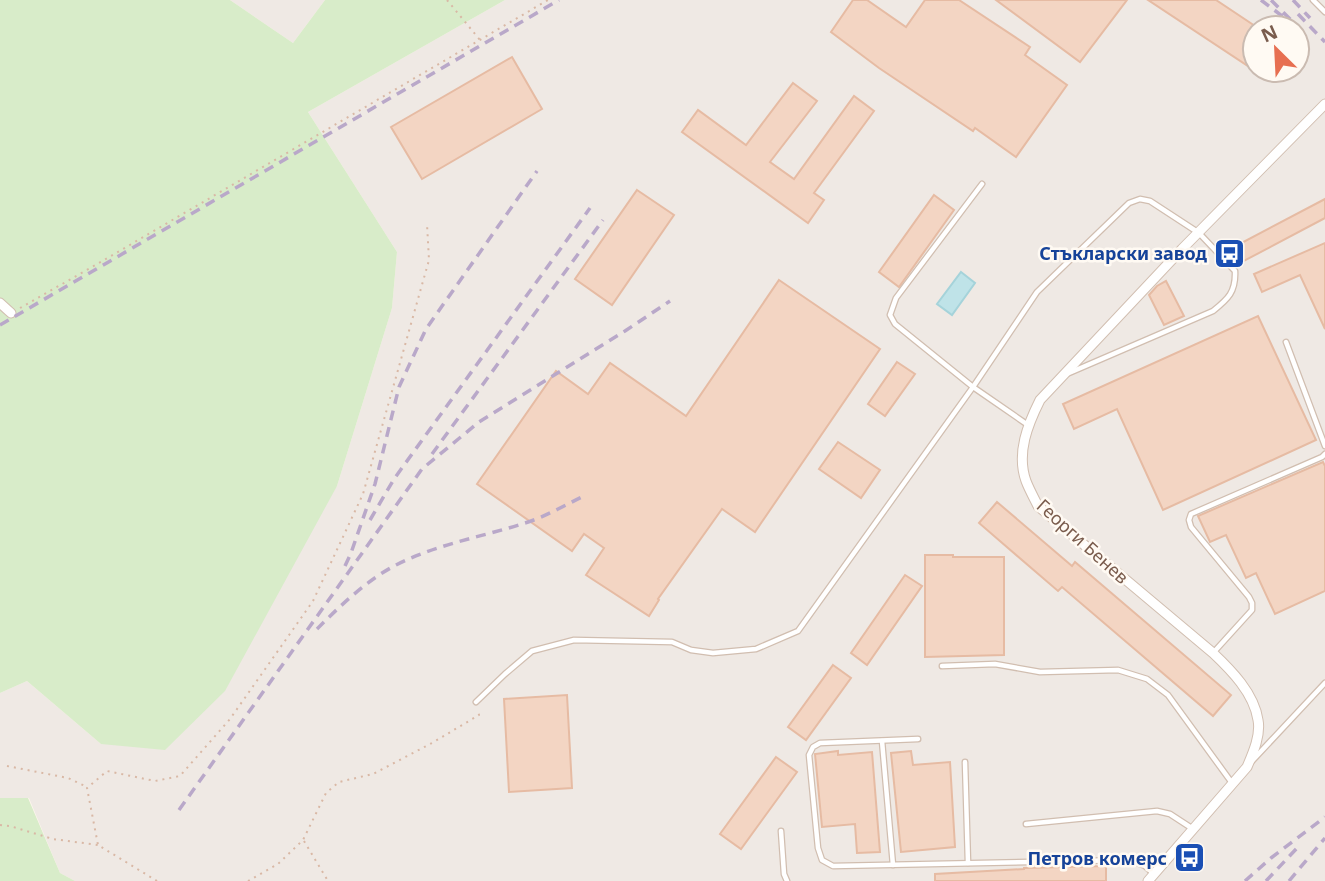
<svg xmlns="http://www.w3.org/2000/svg" width="1325" height="881" font-family="'Noto Sans',sans-serif">
<style>
.industrial{fill:#efe9e4;fill-rule:evenodd}
.green{fill:#d8ecc9}
.water{fill:#bfe3e8;stroke:#a5d3da;stroke-width:2}
.building{fill:#f3d5c3;stroke:#e6bba3;stroke-width:2}
.lines{fill:none;stroke-linecap:round;stroke-linejoin:round}
.service-casing{stroke:#d1beb0;stroke-width:7}
.minor-casing{stroke:#d1beb0;stroke-width:11}
.path{stroke:#d9b8a5;stroke-width:2;stroke-dasharray:2 5;stroke-linecap:butt}
.service{stroke:#fff;stroke-width:4.5}
.minor{stroke:#fff;stroke-width:9}
.rail{stroke:#b9a8c9;stroke-width:3.5;stroke-dasharray:10 7;stroke-linecap:butt}
.labels{text-anchor:middle;dominant-baseline:central;stroke-width:5;stroke-linejoin:round;paint-order:stroke}
.transit-label{font-size:18px;font-weight:bold;fill:#164399;stroke:#fffaf3;text-anchor:end}
.street-label{font-size:18px;fill:#7a5c4d;stroke:#fffaf3}
</style>
<rect width="100%" height="100%" fill="#fdf6ec"/>
<g class="industrial">
<path d="M230,0H325L293,43Z"/>
<path d="M505,0H1325V881H75L60,873L29,798H0V693L27,681L101,744L337,486L392,308L397,252L308,112ZM1255,28H1297V70H1255Z"/>
</g>
<g class="green">
<path d="M0,0H230L293,43L325,0H505L308,112L397,252L392,308L337,486L225,691L165,750L101,744L27,681L0,693Z"/>
<path d="M0,798H28L60,873L75,881H0Z"/>
</g>
<path class="water" d="M961,272L975,283L952,315L937,304Z"/>
<g class="building">
<path d="M853,0H867L906,27L925,0H959L1030,47L1025,55L1067,85L1016,157L975,128L973,131L879,68L831,32Z"/>
<path d="M996,0H1127L1080,62Z"/>
<path d="M1148,0H1216L1255,26V62L1251,68Z"/>
<path d="M512,57L542,109L422,179L391,127Z"/>
<path d="M793,83L817,101L770,162L794,179L854,96L874,111L814,193L824,200L808,223L682,132L698,110L746,145Z"/>
<path d="M637,190L674,215L612,305L575,279Z"/>
<path d="M934,195L954,210L899,287L879,272Z"/>
<path d="M1325,199V218L1240,263L1232,248Z"/>
<path d="M1325,243V329L1300,275L1262,292L1254,274Z"/>
<path d="M779,280L880,349L755,532L722,509L658,599L659,600L649,616L586,575L604,548L584,534L572,551L477,484L556,371L588,394L610,363L686,416Z"/>
<path d="M1166,281L1184,316L1164,325L1149,295L1157,286Z"/>
<path d="M1258,316L1316,440L1163,510L1117,409L1074,429L1063,404Z"/>
<path d="M897,362L915,374L885,416L868,404Z"/>
<path d="M838,442L880,470L861,498L819,469Z"/>
<path d="M1323,462L1325,466V591L1275,614L1256,573L1246,578L1226,535L1210,542L1198,516Z"/>
<path d="M997,502L1072,566L1075,562L1231,695L1213,716L1062,587L1058,591L979,523Z"/>
<path d="M925,555H953V557H1004V655L925,657Z"/>
<path d="M905,575L922,586L867,665L851,653Z"/>
<path d="M833,665L851,678L806,740L788,727Z"/>
<path d="M567,695L572,788L509,792L504,699Z"/>
<path d="M838,751V755L872,752L880,852L857,853L855,824L822,827L815,754Z"/>
<path d="M911,751L913,765L950,762L955,847L901,852L891,753Z"/>
<path d="M776,757L797,772L741,849L720,834Z"/>
<path d="M1106,866V881H935V874L1024,869V868Z"/>
</g>
<g class="lines">
<defs>
<g id="service">
<path d="M1313,0L1325,12"/>
<path d="M982,184L896,298L890,315L895,324L973,387L1028,425"/>
<path d="M1286,342L1325,446"/>
<path d="M1213,653L1252,610V603L1249,597L1191,527L1189,520L1191,514L1322,457L1325,454"/>
<path d="M942,666L995,664L1040,672L1118,670L1147,679L1168,695L1232,783"/>
<path d="M476,702L505,674L532,651L574,640L672,642L691,650L713,653L756,649L798,631L973,387L1037,292L1129,203L1140,199L1150,201L1199,233L1235,271C1236,292 1228,299 1213,311L1069,373"/>
<path d="M918,739L820,743L813,747L809,755L818,848L822,860L833,866L1130,860L1145,866L1153,873"/>
<path d="M882,741L893,865"/>
<path d="M1252,761L1325,683"/>
<path d="M965,762L968,863"/>
<path d="M1026,824L1157,811L1170,814L1193,829"/>
<path d="M781,831L784,874L787,881"/>
</g>
<g id="minor">
<path d="M0,303L11,313"/>
<path d="M1148,881L1247,767C1253,753 1261,735 1258,720C1254,693 1231,670 1213,653L1038,506C1034,498 1029,489 1026,481C1016,453 1028,424 1040,400L1182,249L1325,104"/>
</g>
</defs>
<use href="#service" class="service-casing"/>
<use href="#minor" class="minor-casing"/>
<g class="path">
<path d="M447,0L480,40"/>
<path d="M20,308L99,263L548,0"/>
<path d="M7,766L68,778L87,787"/>
<path d="M0,825L10,826L53,839L98,845"/>
<path d="M304,841L328,881"/>
<path d="M157,881L98,845L87,788L107,771L155,781L180,776L230,719L313,601L363,494L429,260L427,224"/>
<path d="M248,881L278,864L303,840L326,793L339,782L373,774L432,743L479,715L478,710"/>
</g>
<use href="#service" class="service"/>
<use href="#minor" class="minor"/>
<g class="rail">
<path d="M1261,0L1302,31L1271,0"/>
<path d="M1293,0L1310,18"/>
<path d="M1298,14L1325,42"/>
<path d="M0,325L559,0"/>
<path d="M432,454L603,220"/>
<path d="M370,520L394,479L590,208"/>
<path d="M345,566L351,553L375,484L399,387L426,329L537,171"/>
<path d="M317,629C340,606 367,580 396,565C437,544 482,537 525,523C545,517 565,505 584,496"/>
<path d="M179,810L422,469L479,422L625,331L670,301"/>
<path d="M1245,881L1271,858L1325,817"/>
<path d="M1266,881L1298,847"/>
<path d="M1289,881L1325,838"/>
</g>
</g>
<defs>
<symbol id="bus-square" viewBox="-11 -11 22 22"><rect x="-9" y="-9" width="18" height="18" rx="4" fill="#1a4fb4" stroke="#fffaf3"/><path d="M-5-6H5V4H4V6H2V4H-2V6H-4V4H-5ZM-3.5-4V0h7V-4ZM-3.5 1.2v1.5H-2V1.2ZM2 1.2v1.5H3.5V1.2Z" fill="#fff"/></symbol>
</defs>
<g fill-rule="evenodd">
<use href="#bus-square" x="1212" y="236" width="35" height="35"/>
<use href="#bus-square" x="1172" y="840" width="35" height="35"/>
</g>
<g class="labels">
<g class="transit-label">
<text x="1207" y="253">Стъкларски завод</text>
<text x="1167" y="858">Петров комерс</text>
</g>
<g class="street-label">
<text transform="translate(1083 541) rotate(42)">Георги Бенев</text>
</g>
</g>
<g transform="translate(1276 49) rotate(336)"><circle r="33" fill="#fffaf3" stroke="#cabbb1" stroke-width="2"/>
<path d="M0-5L12 26L0 18L-12 26Z" fill="#e76f51"/>
<text y="-10" font-size="19" font-weight="bold" text-anchor="middle" fill="#7a5c4d">N</text>
</g>
</svg>
